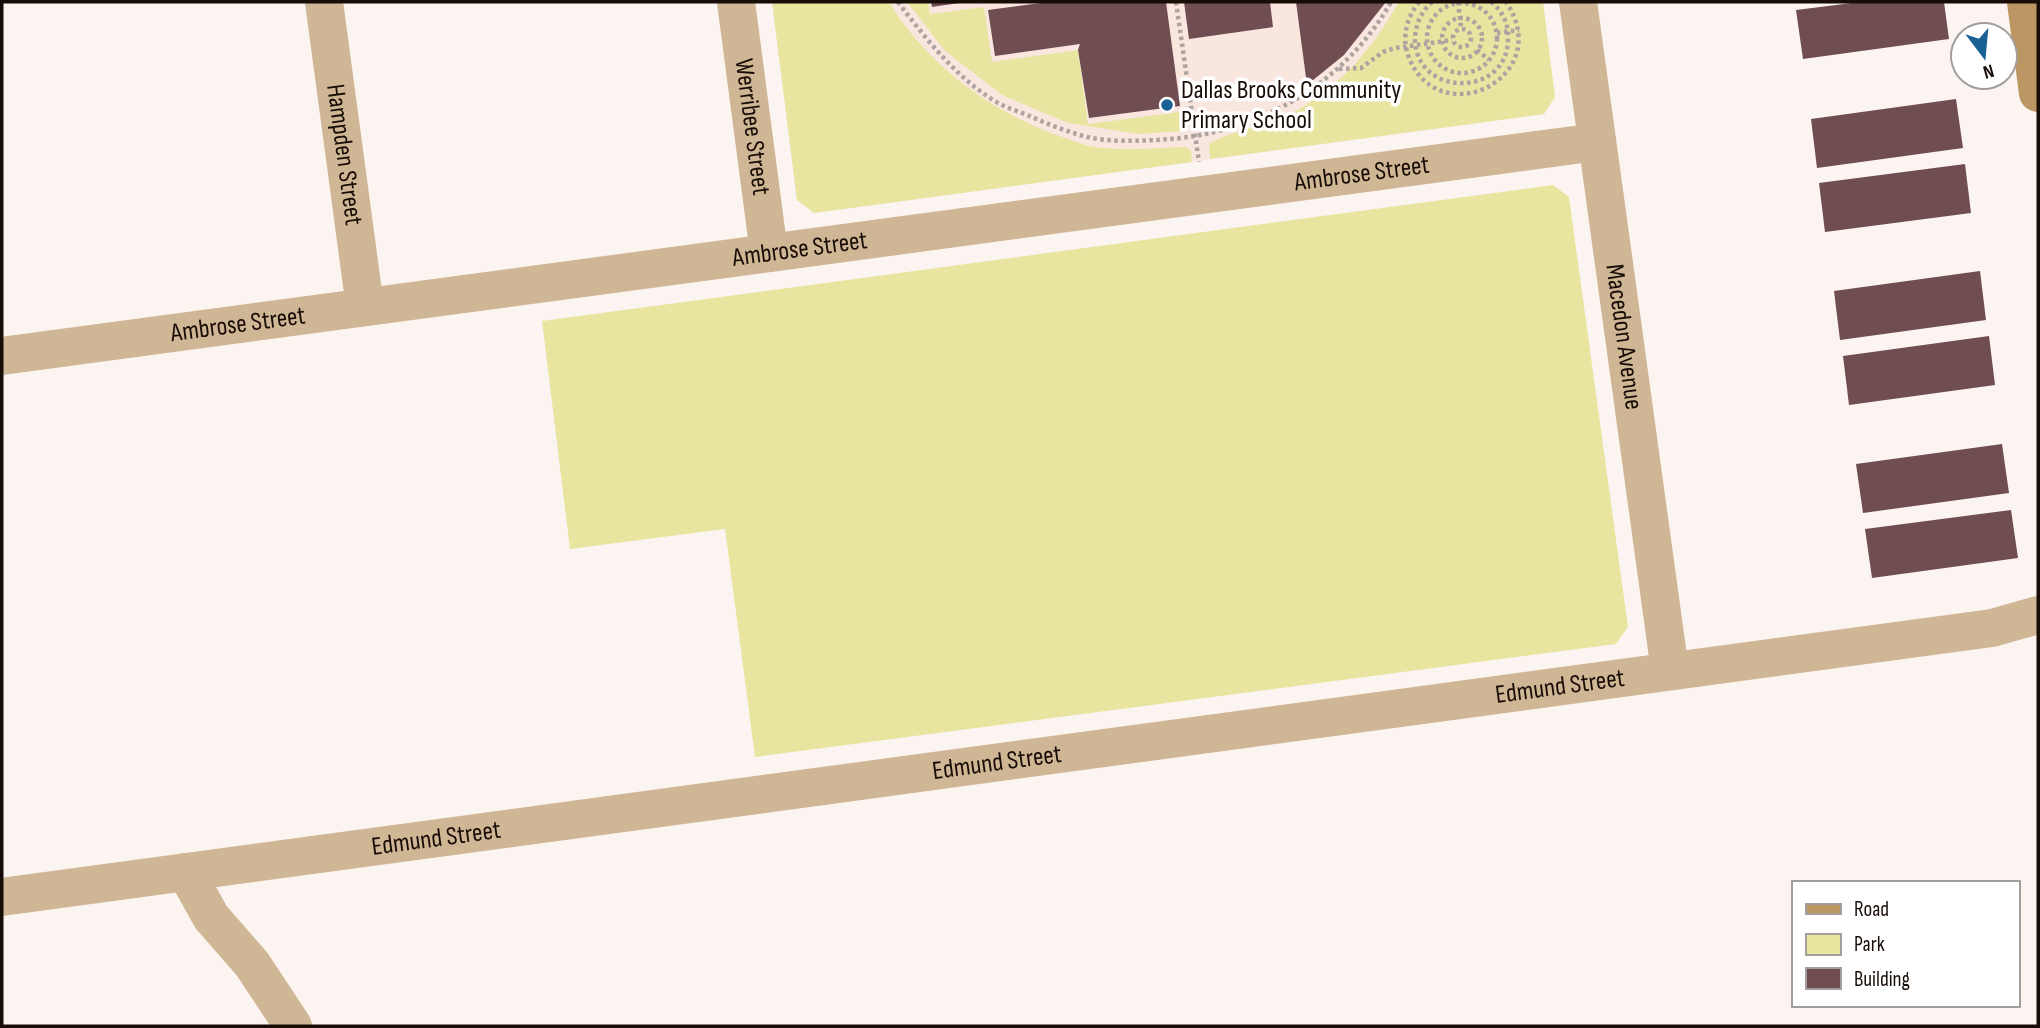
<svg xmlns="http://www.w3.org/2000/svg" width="2040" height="1028" font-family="'Sofia Sans Condensed',sans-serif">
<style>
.built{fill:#f9e6df}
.green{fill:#e8e5a1}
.building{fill:#6f4d51}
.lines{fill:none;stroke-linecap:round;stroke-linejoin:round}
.path{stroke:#ada3a0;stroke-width:4.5;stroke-dasharray:3.5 3.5;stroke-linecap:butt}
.street{stroke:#cfb694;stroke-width:38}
.secondary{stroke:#bb9663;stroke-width:38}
.poi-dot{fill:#196094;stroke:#fff;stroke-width:2.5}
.labels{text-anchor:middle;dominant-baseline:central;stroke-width:7;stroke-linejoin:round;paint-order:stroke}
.poi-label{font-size:26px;fill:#180c07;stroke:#fff;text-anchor:start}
.street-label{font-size:26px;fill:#180c07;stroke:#fff}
</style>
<rect width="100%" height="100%" fill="#fcf4f1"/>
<path class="built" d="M772,2H1543L1555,97L1544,114L814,213L797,200Z"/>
<g class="green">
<path d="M772,2H889C926,63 987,109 1054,134C1067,138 1081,145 1095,147C1124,151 1156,148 1186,147L1191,151L1192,162L814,213L797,200Z"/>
<path d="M907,2H928L930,14L984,7L992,62L1078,50L1088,124L1180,112L1183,131L1139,134L1068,123L1002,95L945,51Z"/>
<path d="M1399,2H1543L1555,97L1544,114L1210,159L1209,144C1229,132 1254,128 1276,120C1331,98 1371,52 1399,2Z"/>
<path d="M1553,185L1569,197L1628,627L1616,644L755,757L725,529L570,549L542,321Z"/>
</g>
<g class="building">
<path d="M931,2H959V3L932,7Z"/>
<path d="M1049,2H1166L1180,106L1089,118L1078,50L1080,44L995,56L988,10Z"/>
<path d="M1184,2H1270L1273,27L1189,39Z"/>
<path d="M1296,2H1386L1344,55L1307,85Z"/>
<path d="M1860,2H1944L1949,39L1803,59L1796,10Z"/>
<path d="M1956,99L1963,148L1817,168L1811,119Z"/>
<path d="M1965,164L1971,213L1825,232L1819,183Z"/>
<path d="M1980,271L1986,320L1840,340L1834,291Z"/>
<path d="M1989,336L1995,385L1849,405L1843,356Z"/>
<path d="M2002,444L2009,493L1863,513L1856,464Z"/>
<path d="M2011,510L2018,558L1872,578L1865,529Z"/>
</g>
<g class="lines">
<g class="path">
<path d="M898,2C926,39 957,79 998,103C1009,109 1021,112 1032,117C1050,125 1068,132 1087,137C1108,142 1134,141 1156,140C1253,136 1343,87 1391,2"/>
<path d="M1176,2L1199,162"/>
<path d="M1419,2C1408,16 1402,34 1407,52C1434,137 1558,79 1506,2"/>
<path d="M1432,2C1421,12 1415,25 1415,40C1417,98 1507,97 1508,40C1509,25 1503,11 1491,2"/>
<path d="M1458,2L1461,28"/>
<circle cx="1462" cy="38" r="35"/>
<circle cx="1462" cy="38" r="20"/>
<circle cx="1462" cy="38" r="9"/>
<path d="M1497,33L1519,30"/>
<path d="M1477,50L1489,60"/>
<path d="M1339,69L1361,68L1383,52L1395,48L1452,40"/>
</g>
<g class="street">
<path id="s1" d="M324,2L365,307"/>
<path id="s2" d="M736,2L769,253"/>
<path id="s3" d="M1578,2L1670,671"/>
<path id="s4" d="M2,356L1597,142"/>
<path d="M186,872L211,917L252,964L293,1026"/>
<path id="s5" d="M2,897L1992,628L2038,615"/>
</g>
<path class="secondary" d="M2026,2L2038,93"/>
</g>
<circle class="poi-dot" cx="1167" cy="105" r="7"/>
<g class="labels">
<g class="poi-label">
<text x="1181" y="90">Dallas Brooks Community<tspan x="1181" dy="30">Primary School</tspan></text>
</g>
<g class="street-label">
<text stroke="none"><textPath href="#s2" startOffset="126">Werribee Street</textPath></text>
<text stroke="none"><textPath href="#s1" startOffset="154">Hampden Street</textPath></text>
<text stroke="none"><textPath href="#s4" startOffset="1372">Ambrose Street</textPath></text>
<text stroke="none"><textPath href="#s4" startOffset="805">Ambrose Street</textPath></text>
<text stroke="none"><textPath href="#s4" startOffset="238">Ambrose Street</textPath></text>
<text stroke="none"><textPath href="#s3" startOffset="338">Macedon Avenue</textPath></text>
<text stroke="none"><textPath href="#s5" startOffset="1572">Edmund Street</textPath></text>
<text stroke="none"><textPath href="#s5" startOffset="1004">Edmund Street</textPath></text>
<text stroke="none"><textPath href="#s5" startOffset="438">Edmund Street</textPath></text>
</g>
</g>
<rect width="2040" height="1028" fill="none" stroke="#180c07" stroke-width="7"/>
<rect x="1792" y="881" width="228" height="126" fill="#ffffff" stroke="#a39e9c" stroke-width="2"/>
<rect x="1806" y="904" width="35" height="10" fill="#bb9663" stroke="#a39e9c" stroke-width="2"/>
<text x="1854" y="916" font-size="21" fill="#180c07">Road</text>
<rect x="1806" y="934" width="35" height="21" fill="#e8e5a1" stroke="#a39e9c" stroke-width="2"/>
<text x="1854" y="951" font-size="21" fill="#180c07">Park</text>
<rect x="1806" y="968" width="35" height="21" fill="#6f4d51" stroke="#a39e9c" stroke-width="2"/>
<text x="1854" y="986" font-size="21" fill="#180c07">Building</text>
<g transform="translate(1984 56) rotate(164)"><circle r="33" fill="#ffffff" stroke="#a39e9c" stroke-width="2"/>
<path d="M0-5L12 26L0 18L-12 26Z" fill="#196094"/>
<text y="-10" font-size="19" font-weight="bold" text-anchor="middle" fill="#180c07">N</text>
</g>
</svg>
